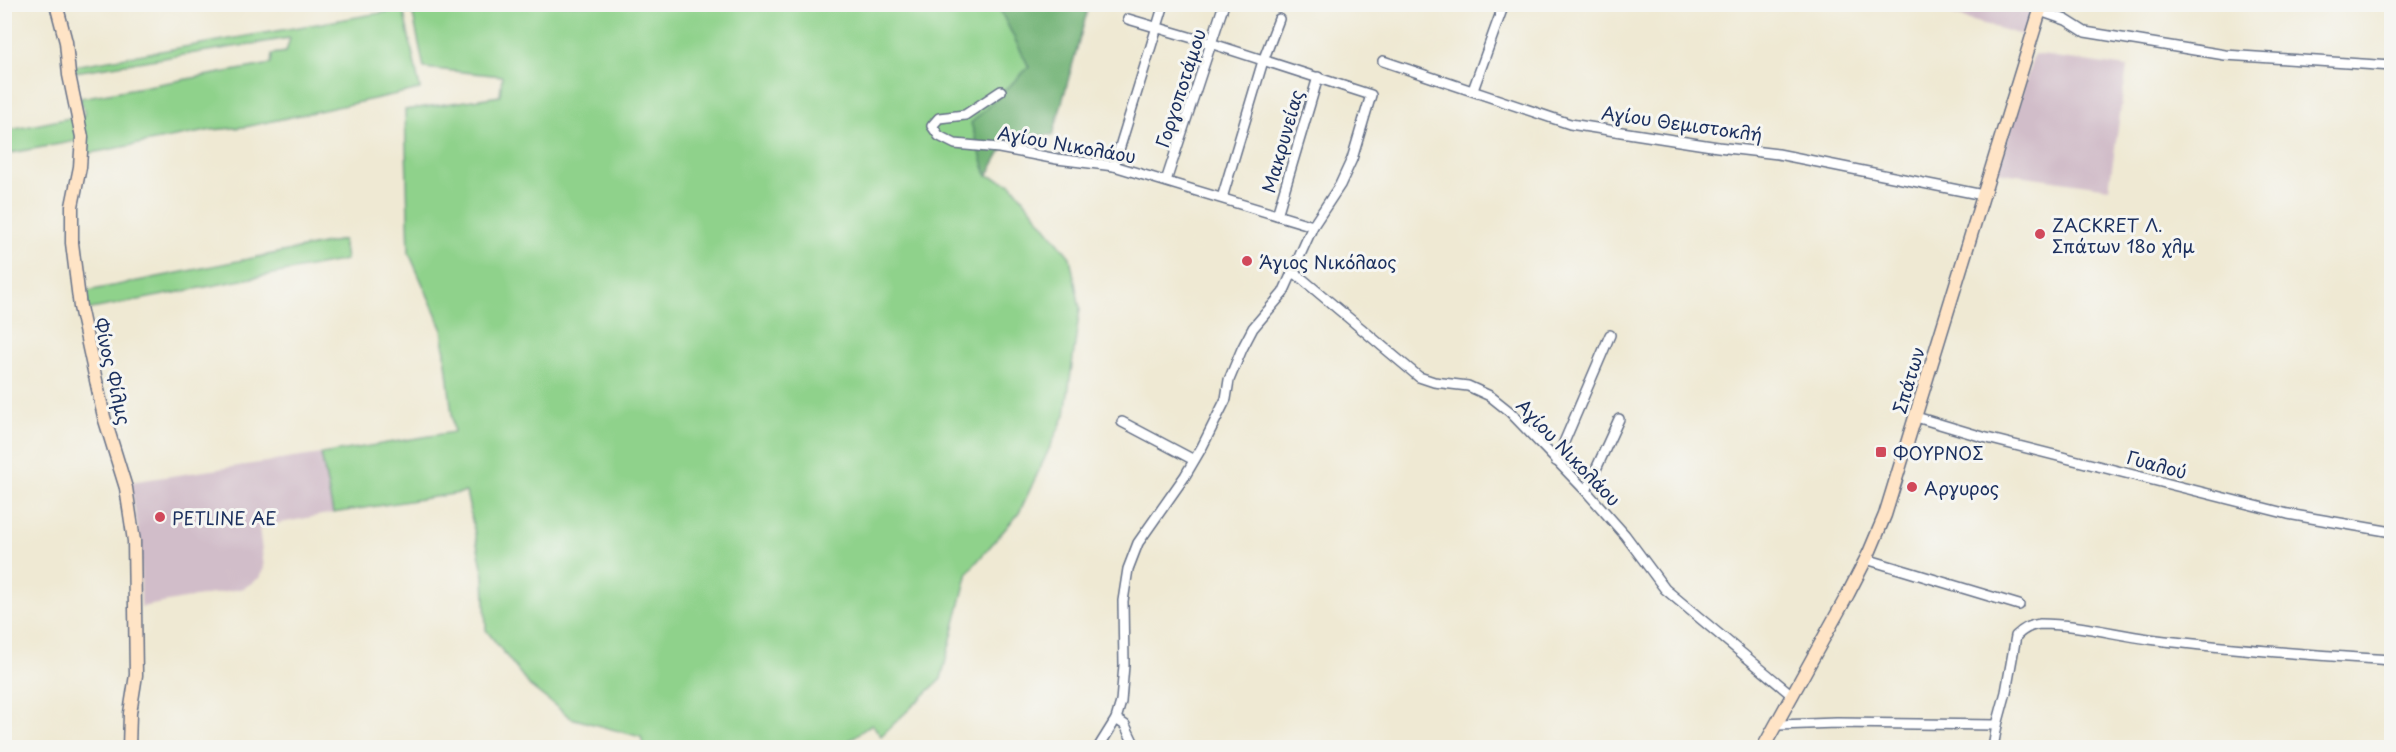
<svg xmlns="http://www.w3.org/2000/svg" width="2396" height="752" font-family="'Playpen Sans',sans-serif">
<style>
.industrial{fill:#d1bdc9}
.green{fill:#8fd28b;stroke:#558074;stroke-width:1.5}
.forest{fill:#73b477;stroke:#47726a;stroke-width:1.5}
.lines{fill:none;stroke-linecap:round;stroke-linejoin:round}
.street-casing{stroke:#657087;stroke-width:12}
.secondary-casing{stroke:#657087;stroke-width:15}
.street{stroke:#fff;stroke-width:9}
.secondary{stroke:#ffe4c6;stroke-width:12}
.poi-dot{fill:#d1495b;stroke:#f6f6f2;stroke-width:2}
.labels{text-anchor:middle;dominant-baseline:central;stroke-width:6;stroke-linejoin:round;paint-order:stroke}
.street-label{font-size:18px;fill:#1b2f5e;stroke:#f6f6f2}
.poi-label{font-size:18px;fill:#1b2f5e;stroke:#f6f6f2;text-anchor:start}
</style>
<rect width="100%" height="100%" fill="#f6f6f2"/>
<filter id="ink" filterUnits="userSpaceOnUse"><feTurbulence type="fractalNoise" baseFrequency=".0167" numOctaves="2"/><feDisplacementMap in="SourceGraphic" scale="12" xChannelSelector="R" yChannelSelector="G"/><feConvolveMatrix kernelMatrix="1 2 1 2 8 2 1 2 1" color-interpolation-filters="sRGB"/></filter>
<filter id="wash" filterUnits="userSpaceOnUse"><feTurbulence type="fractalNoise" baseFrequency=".008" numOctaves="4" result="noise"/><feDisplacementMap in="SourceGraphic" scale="24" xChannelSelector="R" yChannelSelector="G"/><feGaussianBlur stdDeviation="1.35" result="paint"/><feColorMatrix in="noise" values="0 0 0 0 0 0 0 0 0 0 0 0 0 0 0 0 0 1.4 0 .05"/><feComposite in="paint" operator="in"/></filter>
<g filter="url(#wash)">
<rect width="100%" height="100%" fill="#efe9d3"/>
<g class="industrial">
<path d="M1954,5V4L2035,5L2025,36L1952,15Z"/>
<path d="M2034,54L2127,67L2109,188L1997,172Z"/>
<path d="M321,454L333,513L259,527L264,568L259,578L244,588L141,607L140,543L130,482Z"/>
</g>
<g class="green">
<path d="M946,4L949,15L998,6L1029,67L987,175L1011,184L1070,257L1080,308L1065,415L1019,513L968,572L941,679L881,736L872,724L840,747H644L641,737L571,718L530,686L486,630L484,576L466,492L333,513L321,454L454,432L442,328L409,253L405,110L500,96L502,76L424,68L411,5Z"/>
<path d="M403,9L420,89L245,127L212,130L86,154L76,141L5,154V131L85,115L80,98L271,64L272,54L286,52L290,38L75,72L74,66Z"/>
<path d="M343,240L346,260L87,310L82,292Z"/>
</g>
<path class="forest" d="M946,5H1089L1053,135L1009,137L987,176L971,123L1029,67L998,6L949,15Z"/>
</g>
<g filter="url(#ink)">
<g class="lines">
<defs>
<g id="street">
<path d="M2040,11L2066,20L2085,32L2225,55L2392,66"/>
<path d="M1383,61L1570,124L1718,147L1778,154L1983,195"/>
<path d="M1473,90L1504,4"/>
<path d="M1001,91L965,115L939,118L932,126L939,136L955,144L999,148L1057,159L1114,166L1313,226"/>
<path d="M1114,166L1164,4"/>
<path d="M1166,181L1224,4"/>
<path d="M1222,198L1263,61L1279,19"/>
<path d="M1277,215L1318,77"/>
<path d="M1294,272L1419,377L1434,382L1468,386L1490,396L1510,412L1586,491L1625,535L1665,589L1793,696"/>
<path d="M1916,417L1983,437L2288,514L2392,532"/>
<path d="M1122,422L1194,460"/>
<path d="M1556,461L1610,335"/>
<path d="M1586,491L1619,419"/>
<path d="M1866,559L2019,605"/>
<path d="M1116,719L1125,725L1136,748"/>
<path d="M1778,725L1837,723L1997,725L2006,692L2016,636C2023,629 2030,625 2040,624C2076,624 2113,634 2149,639C2230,649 2311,655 2392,660"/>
<path d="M1098,748L1116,719L1121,702L1124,665L1123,601L1128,569L1138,543L1185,476L1202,447L1226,399L1229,380L1242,349L1253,328L1283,293L1313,226L1340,185L1352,159L1371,95L1213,44L1128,19"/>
<path d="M1993,748L1997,725"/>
</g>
<g id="secondary">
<path d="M56,4L66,42L69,75L82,137L80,167L72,206V243L80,307L104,417L126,488L134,541L136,675L130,713L129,748"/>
<path d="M1763,748L1848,594L1869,553L1885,515L2042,4"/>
</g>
</defs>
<use href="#street" class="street-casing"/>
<use href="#secondary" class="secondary-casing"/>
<use href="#street" class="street"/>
<use href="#secondary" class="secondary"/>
</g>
</g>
<g class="poi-dot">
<circle cx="2040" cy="234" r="6"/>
<circle cx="1247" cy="261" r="6"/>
<rect x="1875" y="446" width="12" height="12" rx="3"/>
<circle cx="1912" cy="487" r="6"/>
<circle cx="160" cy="517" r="6"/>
</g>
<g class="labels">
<g class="street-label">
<text transform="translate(1180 88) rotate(-72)">Γοργοποτάμου</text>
<text transform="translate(1682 123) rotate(8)">Αγίου Θεμιστοκλή</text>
<text transform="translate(1282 141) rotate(-74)">Μακρυνείας</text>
<text transform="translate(1067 144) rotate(10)">Αγίου Νικολάου</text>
<text transform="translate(113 371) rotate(77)">Φίνος Φίλμς</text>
<text transform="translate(1908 380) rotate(-73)">Σπάτων</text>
<text transform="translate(1569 452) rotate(46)">Αγίου Νικολάου</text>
<text transform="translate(2157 464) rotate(15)">Γυαλού</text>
</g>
<g class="poi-label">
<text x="2052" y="224">ZACKRET Λ.<tspan x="2052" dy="21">Σπάτων 18ο χλμ</tspan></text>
<text x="1259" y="261">Άγιος Νικόλαος</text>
<text x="1893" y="452">ΦΟΥΡΝΟΣ</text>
<text x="1924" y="487">Αργυρος</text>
<text x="172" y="517">PETLINE AE</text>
</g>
</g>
<rect width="2396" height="752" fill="none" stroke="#f6f6f2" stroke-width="24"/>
</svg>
